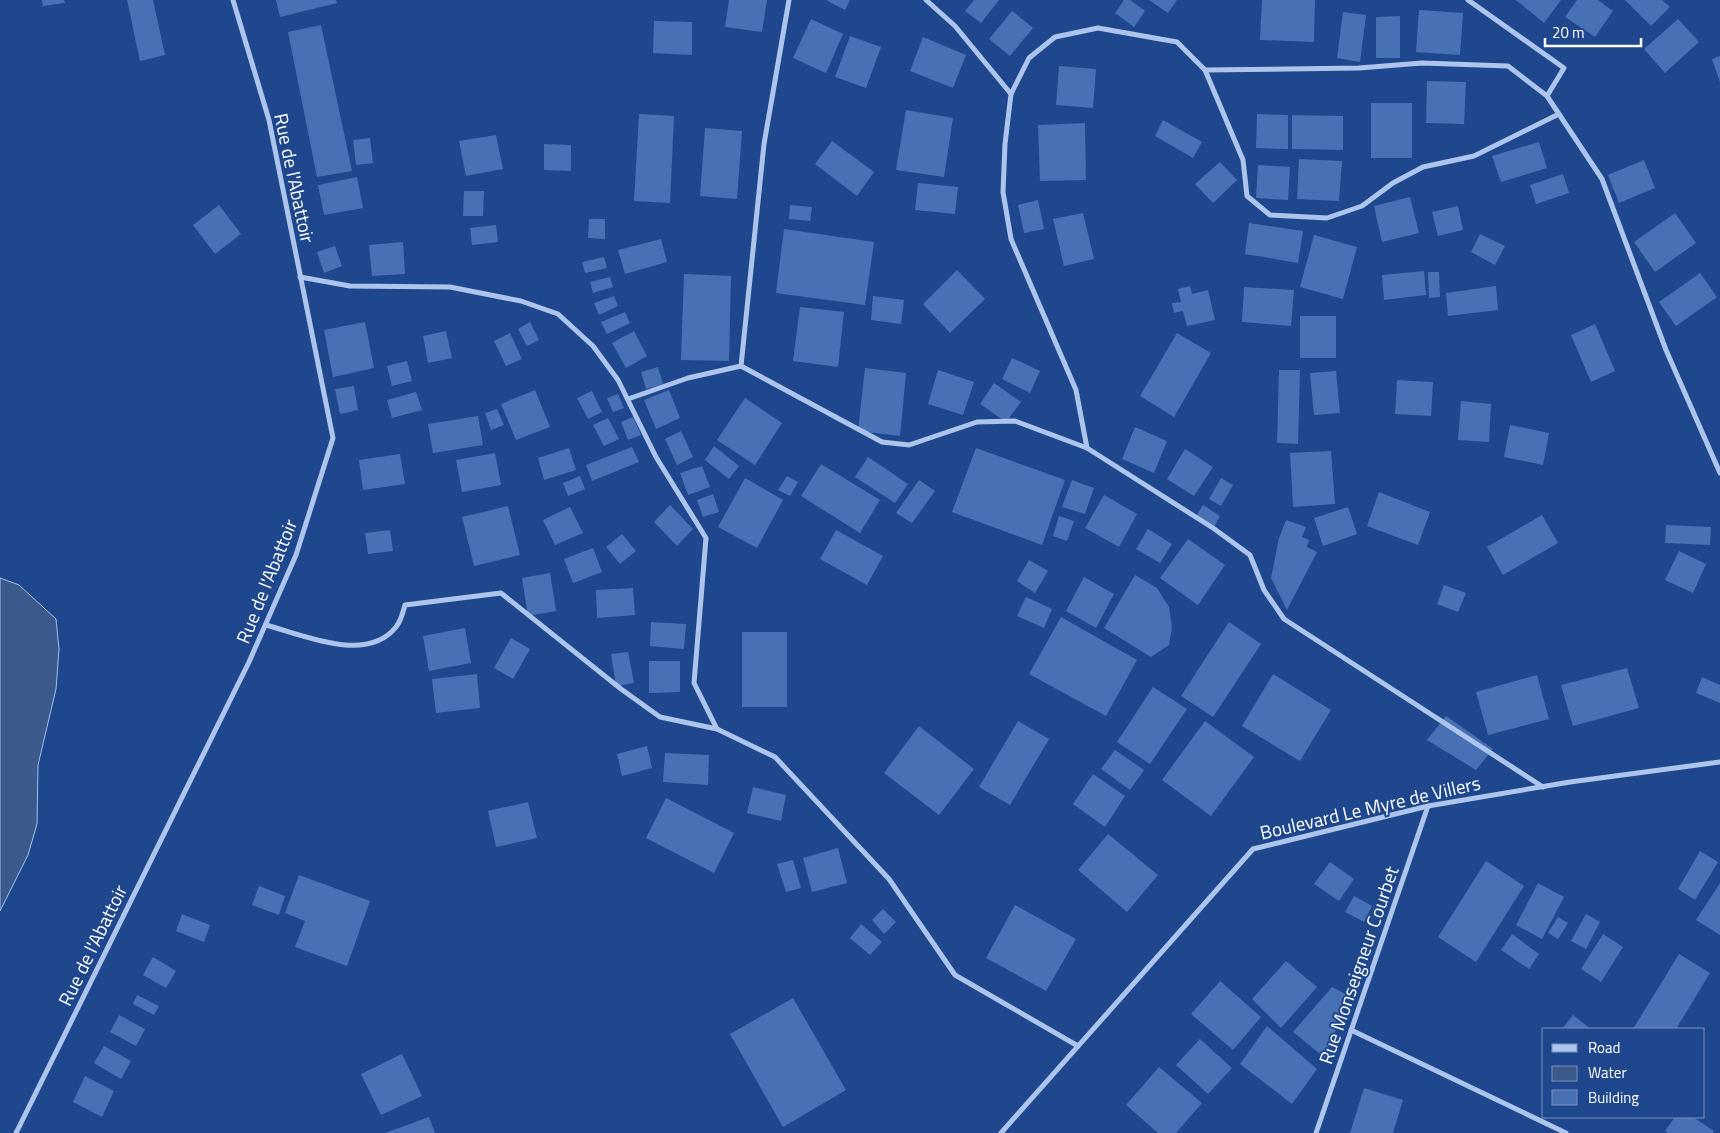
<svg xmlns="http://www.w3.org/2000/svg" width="1720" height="1133" font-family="'Titillium Web',sans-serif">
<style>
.water{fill:#3c598c;stroke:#a1beed}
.building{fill:#4870b4}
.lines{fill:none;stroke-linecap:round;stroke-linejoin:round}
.street{stroke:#adc5ec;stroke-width:5}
.labels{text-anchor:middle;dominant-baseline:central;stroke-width:4;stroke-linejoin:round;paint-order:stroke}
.street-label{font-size:19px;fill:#fff;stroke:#1f478d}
</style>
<rect width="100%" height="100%" fill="#1f478d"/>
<path class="water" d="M0,578L19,585L56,619L59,649L56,689L38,765L37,824L28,855L0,911Z"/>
<g class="building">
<path d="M42,0H64L65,3L43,6Z"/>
<path d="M127,0H153L165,55L140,61Z"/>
<path d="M276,0H336L337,3L280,17Z"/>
<path d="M729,0H767L762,32L725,27Z"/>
<path d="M826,0H850L845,10Z"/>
<path d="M974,0H999L981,23L965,11Z"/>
<path d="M1124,0H1130L1145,11L1134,27L1115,13Z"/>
<path d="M1149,0H1177L1168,13Z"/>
<path d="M1262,0H1315L1314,42L1260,40Z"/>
<path d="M1516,0H1561L1544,23Z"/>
<path d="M1577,0H1598L1613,11L1595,37L1565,17Z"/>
<path d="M1625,0H1662L1670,7L1651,26Z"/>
<path d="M1419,10L1463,13L1460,55L1416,52Z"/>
<path d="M1012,11L1033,28L1010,56L989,39Z"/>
<path d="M1343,12L1366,15L1360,62L1337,58Z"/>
<path d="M1400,16V58H1376V17Z"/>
<path d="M811,19L843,34L826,73L793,58Z"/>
<path d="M1678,19L1699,42L1665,73L1644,49Z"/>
<path d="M654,21L692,22V55L653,53Z"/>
<path d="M321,25L352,171L317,177L288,32Z"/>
<path d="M850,36L881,47L866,88L835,77Z"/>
<path d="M923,37L966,55L953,88L910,71Z"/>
<path d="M1720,56V82L1712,59Z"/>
<path d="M1059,66L1096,69L1093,108L1056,105Z"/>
<path d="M1427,81L1466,82L1464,124L1426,123Z"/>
<rect x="1371" y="103" width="41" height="55"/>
<path d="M906,110L953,118L944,177L896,170Z"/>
<path d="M639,114L674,116L670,203L634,201Z"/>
<path d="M1257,114L1288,115V149L1256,148Z"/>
<path d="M1292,115L1343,116V150L1292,149Z"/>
<path d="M1163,120L1202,142L1193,158L1155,136Z"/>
<path d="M1085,123L1086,180L1040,181L1038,125Z"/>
<path d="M705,128L742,131L737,199L700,196Z"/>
<path d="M496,135L503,169L466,176L459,141Z"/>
<path d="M370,138L373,163L356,165L353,140Z"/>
<path d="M832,141L874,172L857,196L815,164Z"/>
<path d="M1539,142L1547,168L1501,182L1492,156Z"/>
<path d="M544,144L571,145V171L544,170Z"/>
<path d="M1299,159L1342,161L1339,201L1297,199Z"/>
<path d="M1644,160L1655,188L1619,203L1608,175Z"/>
<path d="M1220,162L1237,180L1213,203L1195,184Z"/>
<path d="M1258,165L1290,167L1288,200L1256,198Z"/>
<path d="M1563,174L1569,193L1536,204L1530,185Z"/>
<path d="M357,177L363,208L324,215L318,185Z"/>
<path d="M918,183L958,187L955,214L915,210Z"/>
<path d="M464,191H484L483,216H463Z"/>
<path d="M1410,197L1419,233L1382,242L1374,206Z"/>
<path d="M1038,200L1044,229L1024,233L1018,205Z"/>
<path d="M219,205L241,234L215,254L193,225Z"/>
<path d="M790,205L812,207L810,221L789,219Z"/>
<path d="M1458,206L1463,230L1438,236L1432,212Z"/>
<path d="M1083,213L1094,259L1064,266L1053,219Z"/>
<path d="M1675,213L1696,243L1655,272L1634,242Z"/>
<path d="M589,219H605V239L588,238Z"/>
<path d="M1249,223L1303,231L1298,263L1245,254Z"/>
<path d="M496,225L498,242L472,245L470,228Z"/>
<path d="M784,229L874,242L865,305L776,293Z"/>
<path d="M1480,234L1505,246L1495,265L1471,252Z"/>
<path d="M1314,235L1357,247L1343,299L1300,287Z"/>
<path d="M661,239L667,262L625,274L618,250Z"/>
<path d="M403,242L405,274L372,276L369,245Z"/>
<path d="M335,246L342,266L324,273L317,252Z"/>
<path d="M604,257L607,268L585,273L582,262Z"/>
<path d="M957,270L985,299L950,333L923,304Z"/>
<path d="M1424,271L1426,295L1384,300L1382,275Z"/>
<path d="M1428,272H1439L1440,297L1429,298Z"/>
<path d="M1700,273L1717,297L1676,326L1659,302Z"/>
<path d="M684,274L731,276L729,361L681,360Z"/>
<path d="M610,277L613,287L593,293L590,282Z"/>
<path d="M1190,286L1192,294L1208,290L1215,320L1187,326L1183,311L1174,313L1172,303L1181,302L1178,289Z"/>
<path d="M1496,286L1498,310L1448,316L1446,293Z"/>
<path d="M1244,287L1294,290L1291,326L1242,322Z"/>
<path d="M614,296L618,306L599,315L594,303Z"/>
<path d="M873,296L904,300L901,324L871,320Z"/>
<path d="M800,307L844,312L838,367L793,361Z"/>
<path d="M625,312L630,323L607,334L601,322Z"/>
<rect x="1300" y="316" width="36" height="42"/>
<path d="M365,322L374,368L333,377L324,330Z"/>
<path d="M530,322L539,340L527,346L518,329Z"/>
<path d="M1595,324L1615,371L1591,382L1571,335Z"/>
<path d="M446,331L452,358L428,363L423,336Z"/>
<path d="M634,331L647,356L626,368L612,343Z"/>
<path d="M510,333L522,359L506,366L494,341Z"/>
<path d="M1177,333L1211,353L1174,417L1140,396Z"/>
<path d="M1012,358L1040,371L1030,393L1002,379Z"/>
<path d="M407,361L412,381L392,386L387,366Z"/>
<path d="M658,367L663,384L646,389L641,372Z"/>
<path d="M865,368L906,373L900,436L858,431Z"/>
<path d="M938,370L974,382L963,415L928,404Z"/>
<path d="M1279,370H1300L1298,444L1277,443Z"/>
<path d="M1336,371L1340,413L1314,415L1310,373Z"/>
<path d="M1397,380L1433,382L1431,416L1395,414Z"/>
<path d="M994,383L1021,402L1006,422L980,404Z"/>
<path d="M354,386L358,410L340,414L335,389Z"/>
<path d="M535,390L550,427L516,440L501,404Z"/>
<path d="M669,390L680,418L656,429L644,400Z"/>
<path d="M592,391L602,412L588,419L577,398Z"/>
<path d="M416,392L422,410L392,418L387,400Z"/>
<path d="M618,394L624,408L613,412L607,398Z"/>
<path d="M745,398L782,423L755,465L717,440Z"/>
<path d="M1461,401L1491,404L1489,442L1458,440Z"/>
<path d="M497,409L504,425L491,430L485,413Z"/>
<path d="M478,416L483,445L433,453L428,424Z"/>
<path d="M633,417L641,435L628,440L621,422Z"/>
<path d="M608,418L619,439L604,446L593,425Z"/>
<path d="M1510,425L1549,433L1543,465L1504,457Z"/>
<path d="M1135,427L1167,441L1154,473L1122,459Z"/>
<path d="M681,431L693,457L677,465L665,439Z"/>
<path d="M714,446L739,466L729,479L705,460Z"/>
<path d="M632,447L639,462L592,481L586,465Z"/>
<path d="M569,448L576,470L544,480L538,458Z"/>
<path d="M976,448L1065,480L1042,545L952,512Z"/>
<path d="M1185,449L1213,467L1194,496L1167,479Z"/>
<path d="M1331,451L1335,504L1293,507L1290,453Z"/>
<path d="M495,453L501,485L462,492L456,460Z"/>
<path d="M400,454L405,484L363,490L359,460Z"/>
<path d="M868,457L908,484L895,503L855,477Z"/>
<path d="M821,464L880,500L860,533L801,496Z"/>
<path d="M702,466L710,487L688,495L680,473Z"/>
<path d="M580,476L585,489L568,496L563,483Z"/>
<path d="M787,476L798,482L790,496L778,490Z"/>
<path d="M745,478L783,500L757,548L718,527Z"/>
<path d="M1221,478L1233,485L1221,506L1209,499Z"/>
<path d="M919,480L935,491L912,523L896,513Z"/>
<path d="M1072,480L1094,488L1085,514L1062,507Z"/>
<path d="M1379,492L1430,512L1418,545L1367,526Z"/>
<path d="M713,494L719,512L703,517L697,500Z"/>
<path d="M1104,495L1137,514L1119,547L1085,528Z"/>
<path d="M670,505L693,529L677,546L654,522Z"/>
<path d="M1203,505L1220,516L1214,527L1196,516Z"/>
<path d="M508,506L520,555L474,566L462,517Z"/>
<path d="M570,507L583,533L555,545L543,520Z"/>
<path d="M1348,507L1357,534L1323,546L1314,518Z"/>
<path d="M1542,515L1558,543L1503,575L1487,547Z"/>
<path d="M1059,516L1074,521L1067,541L1053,536Z"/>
<path d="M1286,520L1306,527L1302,537L1309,540L1307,547L1317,552L1287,610L1271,578L1279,538Z"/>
<path d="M1666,525L1711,527L1710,545L1665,543Z"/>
<path d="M1148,529L1172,544L1160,563L1136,549Z"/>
<path d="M390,530L393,551L368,554L365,533Z"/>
<path d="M836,530L883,556L867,585L820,559Z"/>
<path d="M622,534L636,551L620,564L606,547Z"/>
<path d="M1188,539L1225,565L1198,605L1160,578Z"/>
<path d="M593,548L602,572L573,583L564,559Z"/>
<path d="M1679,551L1706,564L1693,593L1665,580Z"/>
<path d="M1029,560L1048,571L1035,593L1017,581Z"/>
<path d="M550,573L556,611L528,616L522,578Z"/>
<path d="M1135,575L1157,588L1169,607L1172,628L1169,645L1151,657L1104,628Z"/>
<path d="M1084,577L1114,594L1096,628L1066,611Z"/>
<path d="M1444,585L1466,593L1458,612L1437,604Z"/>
<path d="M633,588L635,615L597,618L596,590Z"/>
<path d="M1026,597L1052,609L1044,628L1017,616Z"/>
<path d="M1061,617L1137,660L1106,716L1029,674Z"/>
<path d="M651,622L686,624L684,649L650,646Z"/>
<path d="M1229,622L1261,644L1213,717L1181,696Z"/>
<path d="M465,628L471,663L429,671L423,636Z"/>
<rect x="742" y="632" width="45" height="75"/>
<path d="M511,638L530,649L513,679L494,668Z"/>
<path d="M628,652L634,683L616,686L611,654Z"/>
<path d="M649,661H680V692L649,693Z"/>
<path d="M1627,668L1639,708L1573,726L1561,685Z"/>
<path d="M477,674L480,708L436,713L432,679Z"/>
<path d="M1273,674L1331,710L1300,761L1242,726Z"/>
<path d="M1537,675L1549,719L1488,735L1476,692Z"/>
<path d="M1702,677L1720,685V703L1696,693Z"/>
<path d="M1153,687L1187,709L1150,764L1117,742Z"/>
<path d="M1446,716L1493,749L1476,770L1427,740Z"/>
<path d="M1018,721L1049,739L1010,805L979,787Z"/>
<path d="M1205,721L1254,757L1211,816L1162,780Z"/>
<path d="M919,726L974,769L939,815L884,773Z"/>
<path d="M647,746L652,768L622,776L617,754Z"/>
<path d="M1115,750L1144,770L1130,790L1101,769Z"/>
<path d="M665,753L709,755L708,785L663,782Z"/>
<path d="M1093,774L1125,796L1105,827L1073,804Z"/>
<path d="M753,787L786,795L781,821L747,813Z"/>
<path d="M666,798L734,833L714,873L646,838Z"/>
<path d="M528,802L537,838L496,847L488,811Z"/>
<path d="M1108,834L1158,875L1127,912L1078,870Z"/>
<path d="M838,848L847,883L812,892L803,858Z"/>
<path d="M1700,851L1718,862L1695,900L1678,889Z"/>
<path d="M793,860L801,888L786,892L777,864Z"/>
<path d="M1486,861L1524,886L1476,962L1438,937Z"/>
<path d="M1330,862L1354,879L1339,901L1314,884Z"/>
<path d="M299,875L370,901L347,966L295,947L305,921L285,913Z"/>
<path d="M1538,883L1564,897L1542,939L1516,925Z"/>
<path d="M1720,883V935L1696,920Z"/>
<path d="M259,886L285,896L279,915L252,905Z"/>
<path d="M1354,896L1372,906L1364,922L1345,912Z"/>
<path d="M1015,905L1076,939L1046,991L986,958Z"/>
<path d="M883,909L896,922L884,934L872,920Z"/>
<path d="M182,914L210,925L204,942L176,931Z"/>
<path d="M1586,914L1600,922L1586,949L1571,941Z"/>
<path d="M1558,917L1568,923L1558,939L1548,933Z"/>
<path d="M861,924L882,942L870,955L850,938Z"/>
<path d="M1512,934L1539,954L1529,969L1501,950Z"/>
<path d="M1603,934L1623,947L1601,982L1581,969Z"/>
<path d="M1679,954L1710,973L1676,1029H1633Z"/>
<path d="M153,957L176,971L166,988L143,975Z"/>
<path d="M1286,961L1317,987L1281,1028L1252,999Z"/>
<path d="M1220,981L1261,1017L1233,1050L1191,1014Z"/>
<path d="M1332,987L1349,996L1325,1058L1293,1032Z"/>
<path d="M137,995L159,1006L154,1015L133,1004Z"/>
<path d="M793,998L846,1090L783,1127L730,1034Z"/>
<path d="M119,1015L145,1029L136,1046L110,1032Z"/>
<path d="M1573,1015L1591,1029H1562Z"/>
<path d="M1267,1026L1317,1069L1292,1104L1240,1064Z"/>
<path d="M1200,1039L1232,1068L1208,1094L1176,1065Z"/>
<path d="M104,1046L131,1061L121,1079L94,1063Z"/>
<path d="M402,1054L422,1096L381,1115L361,1074Z"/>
<path d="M1159,1067L1202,1103L1176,1133H1158L1126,1105Z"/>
<path d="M85,1076L114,1091L102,1117L73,1102Z"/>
<path d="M1364,1088L1403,1100L1393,1133H1350Z"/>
<path d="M429,1117L435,1133H385Z"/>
<path d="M1675,1117H1693L1714,1131L1713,1133H1668L1665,1131Z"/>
</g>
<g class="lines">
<g class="street">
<path d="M789,0L764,144L741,366L882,442L909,445L977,422L1015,421L1087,448L1213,528L1250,555L1264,590L1284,619L1543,787"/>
<path d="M926,0L955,26L1011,94"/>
<path d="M1468,0L1564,68L1547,96"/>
<path d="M1205,70L1359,68L1422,63L1508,66L1547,96L1602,179L1666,350L1720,473"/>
<path d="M300,277L350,286L450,287L521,301L558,314L593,346L618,380L656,457L706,538L694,683L717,729"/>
<path d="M628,399L688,378L741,366"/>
<path d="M1087,448L1076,390L1011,239L1003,192L1005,144L1011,94L1029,58L1055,37L1098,28L1177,42L1205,70L1243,160L1247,196L1270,215L1327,218L1362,206L1393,183L1423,167L1474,156L1559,114"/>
<path d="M266,625C303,635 367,664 396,627C401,621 403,612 405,605L501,593L621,689L660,717L717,729L775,757L889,879L955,975L1078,1046"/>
<path d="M1351,1030L1566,1133"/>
<path d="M16,1133L249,662L296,555L333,438L269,120L233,0"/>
<path d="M1001,1133L1253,849L1428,806L1570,782L1720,762"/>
<path d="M1316,1133L1428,806"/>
</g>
</g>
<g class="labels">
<g class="street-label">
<text transform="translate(295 178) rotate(78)">Rue de l'Abattoir</text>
<text transform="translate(266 581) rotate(-68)">Rue de l'Abattoir</text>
<text transform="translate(1370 807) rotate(-13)">Boulevard Le Myre de Villers</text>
<text transform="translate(92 945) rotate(-64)">Rue de l'Abattoir</text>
<text transform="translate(1358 965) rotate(-71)">Rue Monseigneur Courbet</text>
</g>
</g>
<rect x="1542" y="1028" width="162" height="90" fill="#1f478d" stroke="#7991bb"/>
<rect x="1552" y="1044" width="25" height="8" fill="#adc5ec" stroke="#7991bb"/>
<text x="1588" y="1053" font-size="15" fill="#ffffff">Road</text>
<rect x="1552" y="1066" width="25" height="15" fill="#3c598c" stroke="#7991bb"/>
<text x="1588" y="1078" font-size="15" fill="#ffffff">Water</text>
<rect x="1552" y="1090" width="25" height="15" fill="#4870b4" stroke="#7991bb"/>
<text x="1588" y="1103" font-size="15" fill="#ffffff">Building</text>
<path d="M1545 38v8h96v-8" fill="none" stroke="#ffffff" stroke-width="2.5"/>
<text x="1552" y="38" font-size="15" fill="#ffffff" stroke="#1f478d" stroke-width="4" paint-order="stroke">20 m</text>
</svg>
